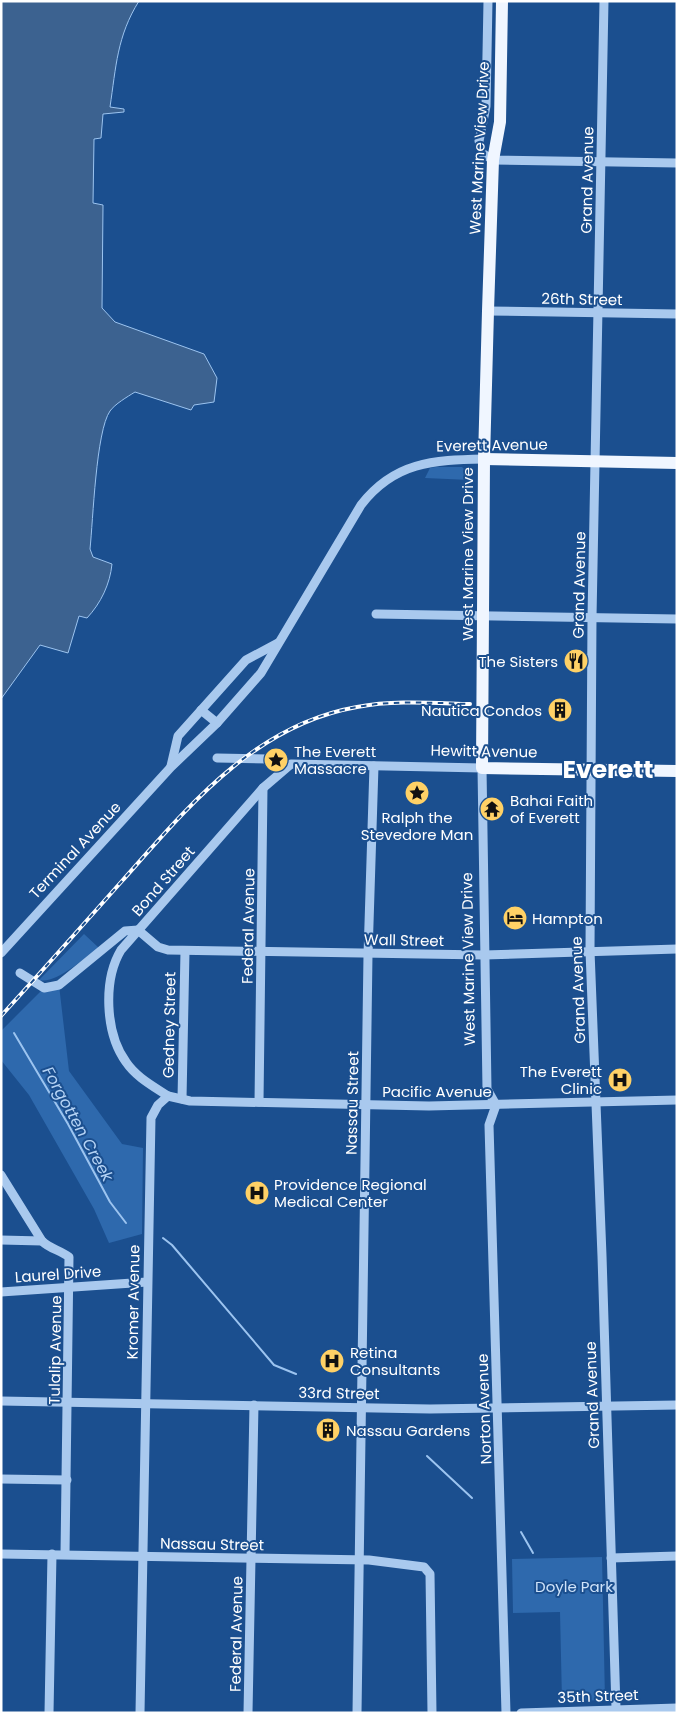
<svg xmlns="http://www.w3.org/2000/svg" width="678" height="1714" font-family="Poppins,sans-serif">
<style>
.green{fill:#2e69ad}
.water{fill:#3c6290;stroke:#9cc4f0}
.lines{fill:none;stroke-linecap:round;stroke-linejoin:round}
.stream{stroke:#9cc4f0;stroke-width:2}
.minor{stroke:#a9c9ee;stroke-width:9}
.major{stroke:#f0f6ff;stroke-width:12}
.rail-casing{stroke:#fff;stroke-width:4}
.rail{stroke:#1b4f8f;stroke-width:2;stroke-dasharray:5.5;stroke-linecap:butt}
.labels{text-anchor:middle;dominant-baseline:central;stroke-width:4;stroke-linejoin:round;paint-order:stroke}
.street-label{font-size:15px;fill:#fff;stroke:#1b4f8f}
.poi-label{font-size:15px;fill:#fff;stroke:#1b4f8f;text-anchor:start}
.park-label{font-size:15px;fill:#cfe3fa;stroke:#1b4f8f}
.water-label{font-size:16px;font-style:italic;fill:#b5d3f5;stroke:#1b4f8f}
.town-label{font-size:25px;font-weight:bold;fill:#fff;stroke:#1b4f8f}
</style>
<rect width="100%" height="100%" fill="#1b4f8f"/>
<g class="green">
<path d="M436,467H462L468,473L470,480L425,478L430,468Z"/>
<path d="M84,934L99,948C85,957 55,985 39,980Z"/>
<path d="M59,985L69,1071L122,1144L143,1148L142,1234L109,1243L94,1209L29,1095L1,1060V1031L44,988Z"/>
<path d="M602,1557L605,1700L562,1701L560,1612L513,1613L512,1559Z"/>
</g>
<path class="water" d="M1,1H139C117,36 116,67 110,107L124,109V112L103,114L101,138L94,139L93,203L103,205L102,308L115,322L204,354L217,378L214,402L194,405L191,410L135,392C127,397 115,404 110,411C96,431 93,521 90,549L93,557L112,564C110,584 101,603 87,618L79,616L68,653L40,645L1,699Z"/>
<g class="lines">
<g class="stream">
<path d="M14,1033L68,1124L110,1202L126,1223"/>
<path d="M163,1238L172,1245L274,1365L296,1374"/>
<path d="M427,1456L472,1498"/>
<path d="M521,1532L533,1553"/>
</g>
<g class="minor">
<path d="M488,1L486,106L479,141L482,153L493,160L677,163"/>
<path d="M604,1L592,617L590,951L602,1256L616,1708"/>
<path d="M488,311L677,314"/>
<path d="M376,614L677,619"/>
<path d="M201,710L217,723"/>
<path d="M217,758L269,759"/>
<path d="M171,766L178,736L246,660L278,643"/>
<path d="M138,930L158,947L168,950L484,955L677,949"/>
<path d="M1,953L171,767L217,723L261,673L361,505C394,462 433,460 484,459"/>
<path d="M20,973L44,988L59,985L125,931L138,930"/>
<path d="M168,1096L190,1101L429,1106L677,1100"/>
<path d="M182,1099L185,951"/>
<path d="M259,1102L263,788"/>
<path d="M496,1105L489,1125L506,1713"/>
<path d="M1,1175L42,1241C50,1249 60,1250 69,1257L65,1554"/>
<path d="M1,1240L42,1241"/>
<path d="M1,1292L147,1282"/>
<path d="M1,1401L430,1409L677,1405"/>
<path d="M1,1479L67,1480"/>
<path d="M1,1554L369,1560L424,1567L430,1574L432,1713"/>
<path d="M611,1558L677,1556"/>
<path d="M49,1713L52,1554"/>
<path d="M140,1713L151,1118L158,1105L168,1096C153,1086 136,1077 126,1062C105,1033 103,980 121,950L263,788L291,764L482,768L487,1089L496,1105"/>
<path d="M248,1713L254,1405"/>
<path d="M357,1713L368,955L374,766"/>
<path d="M521,1713L677,1708"/>
</g>
<g class="major">
<path d="M502,1L500,122L493,160L488,311L484,459L482,768L677,771"/>
<path d="M484,459L677,463"/>
</g>
<defs>
<path id="rail" d="M1,1016C42,971 82,926 122,881C188,807 254,725 357,707C394,700 432,703 470,704"/>
</defs>
<use href="#rail" class="rail-casing"/>
<use href="#rail" class="rail"/>
</g>
<defs>
<symbol id="restaurant-disc" viewBox="-11 -11 22 22"><circle r="9.5" fill="#ffd166" stroke="#1b4f8f"/><path d="M-5-6h1v4h1v-4h1v4h1v-4h1v5L-1.5 .5V6h-2V.5L-5-1ZM5-6V6H3V1.5H1.5Q1.5-4 5-6Z" fill="#111"/></symbol>
<symbol id="building-disc" viewBox="-11 -11 22 22"><circle r="9.5" fill="#ffd166" stroke="#1b4f8f"/><path d="M-4-6H4V6H1V3H-1V6H-4ZM-2.5-4.3h1.7v1.8h-1.7ZM.8-4.3h1.7v1.8H.8ZM-2.5-1h1.7V.8h-1.7ZM.8-1h1.7V.8H.8Z" fill="#111"/></symbol>
<symbol id="sight-disc" viewBox="-11 -11 22 22"><circle r="9.5" fill="#ffd166" stroke="#1b4f8f"/><path d="M0-6L1.8-2.2L6-1.7L2.9 1.2L3.7 5.4L0 3.3L-3.7 5.4L-2.9 1.2L-6-1.7L-1.8-2.2Z" fill="#111"/></symbol>
<symbol id="temple-disc" viewBox="-11 -11 22 22"><circle r="9.5" fill="#ffd166" stroke="#1b4f8f"/><path d="M0-6L5-2H3V0L6.5 2.5H4V6H1.5V3h-3V6H-4V2.5H-6.5L-3 0V-2H-5Z" fill="#111"/></symbol>
<symbol id="hotel-disc" viewBox="-11 -11 22 22"><circle r="9.5" fill="#ffd166" stroke="#1b4f8f"/><path d="M-6-4.5h1.5V1H6V5H4.5V3h-9V5H-6ZM-4 0a1.8 1.8 0 1 1 3.6 0ZM.5 0V-2.5h3Q6-2.5 6 0Z" fill="#111"/></symbol>
<symbol id="hospital-disc" viewBox="-11 -11 22 22"><circle r="9.5" fill="#ffd166" stroke="#1b4f8f"/><path d="M-5-5h3v3.5h4V-5h3V5h-3V1.5h-4V5h-3Z" fill="#111"/></symbol>
</defs>
<g fill-rule="evenodd">
<use href="#restaurant-disc" x="562" y="647" width="28" height="28"/>
<use href="#building-disc" x="546" y="696" width="28" height="28"/>
<use href="#sight-disc" x="262" y="746" width="28" height="28"/>
<use href="#sight-disc" x="403" y="779" width="28" height="28"/>
<use href="#temple-disc" x="478" y="795" width="28" height="28"/>
<use href="#hotel-disc" x="501" y="904" width="28" height="28"/>
<use href="#hospital-disc" x="606" y="1066" width="28" height="28"/>
<use href="#hospital-disc" x="243" y="1179" width="28" height="28"/>
<use href="#hospital-disc" x="318" y="1347" width="28" height="28"/>
<use href="#building-disc" x="314" y="1416" width="28" height="28"/>
</g>
<g class="labels">
<g class="street-label">
<text transform="translate(479 148) rotate(-87)">West Marine View Drive</text>
<text transform="translate(587 180) rotate(-89)">Grand Avenue</text>
<text transform="translate(582 299) rotate(1)">26th Street</text>
<text transform="translate(492 445) rotate(-1)">Everett Avenue</text>
<text transform="translate(467 554) rotate(-90)">West Marine View Drive</text>
<text transform="translate(579 585) rotate(-89)">Grand Avenue</text>
<text transform="translate(484 751) rotate(1)">Hewitt Avenue</text>
<text transform="translate(75 850) rotate(-47)">Terminal Avenue</text>
<text transform="translate(163 881) rotate(-49)">Bond Street</text>
<text transform="translate(248 926) rotate(-89)">Federal Avenue</text>
<text transform="translate(404 940) rotate(1)">Wall Street</text>
<text transform="translate(468 959) rotate(-91)">West Marine View Drive</text>
<text transform="translate(578 990) rotate(-92)">Grand Avenue</text>
<text transform="translate(169 1025) rotate(-89)">Gedney Street</text>
<text x="437" y="1091">Pacific Avenue</text>
<text transform="translate(352 1103) rotate(-89)">Nassau Street</text>
<text transform="translate(58 1274) rotate(-4)">Laurel Drive</text>
<text transform="translate(133 1302) rotate(-89)">Kromer Avenue</text>
<text transform="translate(55 1350) rotate(-89)">Tulalip Avenue</text>
<text transform="translate(339 1393) rotate(1)">33rd Street</text>
<text transform="translate(592 1395) rotate(-92)">Grand Avenue</text>
<text transform="translate(484 1409) rotate(-92)">Norton Avenue</text>
<text transform="translate(212 1544) rotate(1)">Nassau Street</text>
<text transform="translate(236 1634) rotate(-89)">Federal Avenue</text>
<text transform="translate(598 1696) rotate(-2)">35th Street</text>
</g>
<g class="poi-label">
<text x="558" y="661" text-anchor="end">The Sisters</text>
<text x="542" y="710" text-anchor="end">Nautica Condos</text>
<text x="294" y="751">The Everett<tspan x="294" dy="17">Massacre</tspan></text>
<text x="510" y="800">Bahai Faith<tspan x="510" dy="17">of Everett</tspan></text>
<text x="417" y="817" text-anchor="middle">Ralph the<tspan x="417" dy="17">Stevedore Man</tspan></text>
<text x="532" y="918">Hampton</text>
<text x="602" y="1071" text-anchor="end">The Everett<tspan x="602" dy="17">Clinic</tspan></text>
<text x="274" y="1184">Providence Regional<tspan x="274" dy="17">Medical Center</tspan></text>
<text x="350" y="1352">Retina<tspan x="350" dy="17">Consultants</tspan></text>
<text x="346" y="1430">Nassau Gardens</text>
</g>
<g class="park-label">
<text x="574" y="1586">Doyle Park</text>
</g>
<g class="water-label">
<text transform="translate(78 1124) rotate(61)">Forgotten Creek</text>
</g>
<g class="town-label">
<text x="608" y="769">Everett</text>
</g>
</g>
<rect width="678" height="1714" fill="none" stroke="#ffffff" stroke-width="5"/>
</svg>
